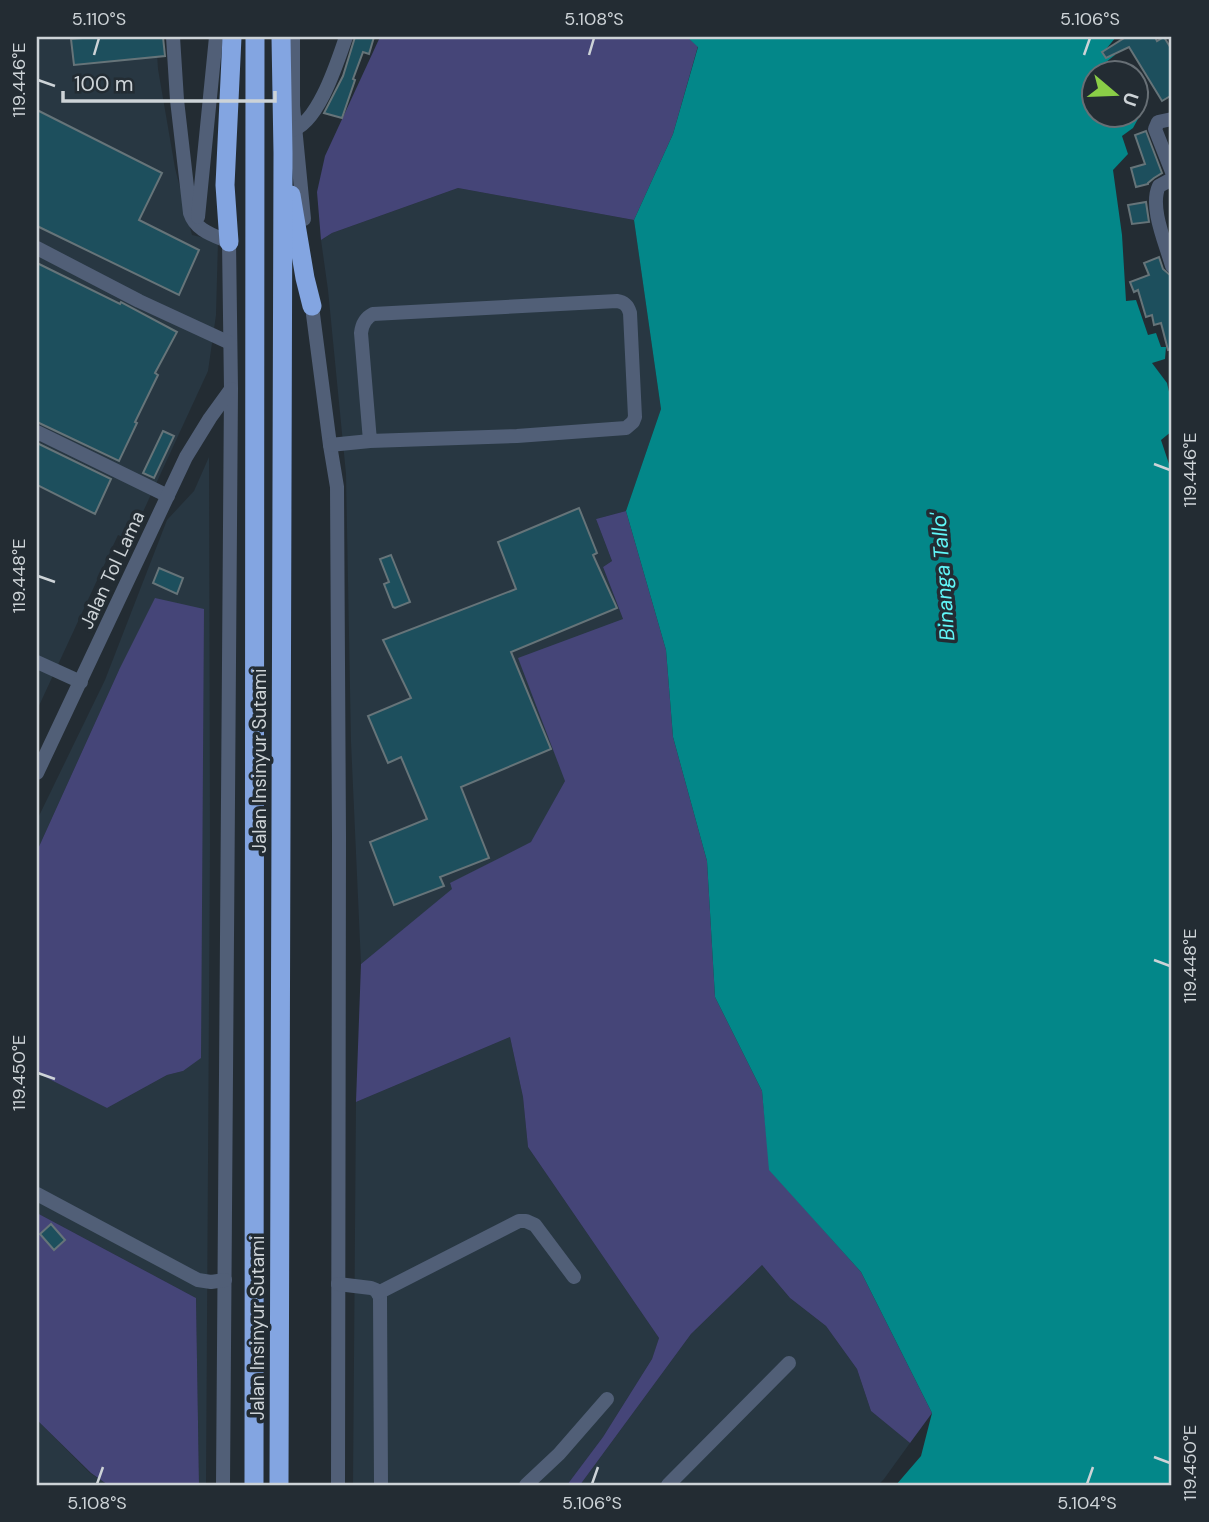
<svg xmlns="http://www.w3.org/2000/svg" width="1209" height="1522" font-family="'DM Sans',sans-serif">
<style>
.built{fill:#283742}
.green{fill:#454578}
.water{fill:#038789}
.building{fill:#1d4f5d;stroke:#667479;stroke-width:2}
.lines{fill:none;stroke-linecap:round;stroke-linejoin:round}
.minor{stroke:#515f77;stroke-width:14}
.highway{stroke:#83a5e1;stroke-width:19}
.ticks{fill:none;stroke:#cdd3d7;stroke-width:2.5}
.labels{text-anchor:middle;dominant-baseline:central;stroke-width:7;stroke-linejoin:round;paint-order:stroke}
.street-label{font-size:19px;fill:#cdd3d7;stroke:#232c33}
.water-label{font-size:21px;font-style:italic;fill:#61f7f9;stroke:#232c33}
.neatline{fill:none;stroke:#cdd3d7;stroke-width:2.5}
.ticks-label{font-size:18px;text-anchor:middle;fill:#cdd3d7}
</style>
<rect width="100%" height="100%" fill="#232c33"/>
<g class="built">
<path d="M37,37H156L158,69L175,168L192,235L218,241L216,315L208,371L130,540L118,535L37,710Z"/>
<path d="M458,188L634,220L661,409L626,511L596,519L612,561L603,567L623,619L565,781L532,842L450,884L453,889L361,964L351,742L346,474L328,290L321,240L332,233Z"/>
<path d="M209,457L210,844L206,1485H199L196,1298L37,1213V1073L107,1108L167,1075L183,1071L119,670L37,851V820L105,680L167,520L194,491Z"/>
<path d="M510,1037L523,1097L528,1147L659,1338L652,1359L603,1437L567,1485H353L356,1102Z"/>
<path d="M762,1265L790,1298L826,1326L857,1369L871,1411L910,1443L884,1479L878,1485H580L691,1334Z"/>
<path d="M37,1420L90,1473L108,1485H37Z"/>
</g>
<g class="green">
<path d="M380,37H687L698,46L673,134L634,220L458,188L332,233L321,240L317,192L325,156Z"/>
<path d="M626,511L666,650L673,737L707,861L715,997L762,1091L770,1170L861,1272L932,1413L910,1443L871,1411L857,1369L826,1326L790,1298L762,1265L691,1334L580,1485H567L603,1437L652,1359L659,1338L528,1147L523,1097L510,1037L356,1102L361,964L452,889L450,883L531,842L565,781L518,658L623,619L603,567L612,561L596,519Z"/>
<path d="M155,598L204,609L201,1058L183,1071L167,1075L107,1108L37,1073V851L119,670Z"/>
<path d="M37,1213L196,1298L199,1485H108L91,1473L37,1420Z"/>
</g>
<path class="water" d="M687,37H1116L1107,48L1115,55L1101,66L1107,73L1094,74V116H1113L1116,122L1139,117L1133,128L1122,136L1128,154L1113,170L1122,235L1126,301L1136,300L1148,335L1156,333L1161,347H1166L1165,359L1152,363L1167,383L1172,405V431L1161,440L1172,473V1485H896L921,1456L932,1413L861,1272L769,1170L762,1091L715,997L707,861L673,737L666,650L626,511L661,409L634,220L673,134L698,47Z"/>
<g class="building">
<path d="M94,37H163L165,56L74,65L71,39Z"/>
<path d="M355,37H374L369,54L363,52L353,79L355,80L342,118L324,113L343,76Z"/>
<path d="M1123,37H1155L1157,41L1164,37L1172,50V95L1162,101L1129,47L1106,58L1102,52L1124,38Z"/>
<path d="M37,110L162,173L139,220L199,250L179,295L37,226Z"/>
<path d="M1146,131L1162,173L1154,178L1148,183V184L1136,187L1131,168L1145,164L1135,135Z"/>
<path d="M1146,202L1149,222L1132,224L1128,205Z"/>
<path d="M1159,257L1163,269L1170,275L1172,283V349L1168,350L1161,323L1154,325L1152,315L1146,317L1138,290L1134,292L1130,282L1149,275L1144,263Z"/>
<path d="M37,263L120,304L121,302L177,332L155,373L158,375L135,422L137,423L119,461L37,422Z"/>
<path d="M163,431L174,436L154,478L143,473Z"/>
<path d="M37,443L111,479L95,514L37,485Z"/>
<path d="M579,508L597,553L593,555L617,608L511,652L551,749L461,787L489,858L440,877L444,886L394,905L370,842L427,819L401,757L388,763L368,716L411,698L383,640L516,589L498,542Z"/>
<path d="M391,555L410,602L395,608L393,607L384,584L389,582L380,559Z"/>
<path d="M159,568L183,578L177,594L153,583Z"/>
<path d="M51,1224L65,1240L54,1250L40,1234Z"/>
</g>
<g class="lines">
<g class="minor">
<path d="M173,37L177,100L190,213C196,231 213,235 229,242L231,389L223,1485"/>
<path d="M293,37V106L304,219"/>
<path d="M1172,119L1158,122L1155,129L1172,172"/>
<path d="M291,130C318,125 338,60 346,37"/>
<path d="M1172,179L1159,186C1149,207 1166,244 1172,266"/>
<path d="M198,217L216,37"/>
<path d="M37,248L139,301L230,343"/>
<path d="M311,299L330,445L337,487L339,837L338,1485"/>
<path d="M37,432L168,496"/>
<path d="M330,445L370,441L517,436L626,428L633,422L635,417L630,313C628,306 625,302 617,301L373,314C365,318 362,324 361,333L370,441"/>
<path d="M37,662L81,682"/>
<path d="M37,773L186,457L210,418L231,389"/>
<path d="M37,1194L198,1280L211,1282L225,1280"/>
<path d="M338,1284L371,1288L376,1290L380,1297L381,1485"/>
<path d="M378,1293L519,1221H526L535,1225L574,1277"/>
<path d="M526,1485L559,1454L607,1399"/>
<path d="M668,1485L789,1363"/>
</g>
<g class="highway">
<path d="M291,195L305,278L312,306"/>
<path d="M229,242L225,185L232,37"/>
<path d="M254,1485L255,37"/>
<path d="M279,1485L283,153L281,37"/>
</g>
</g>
<path class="ticks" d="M94,55L99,38M589,55L594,38M1084,55L1090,38M38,80L55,86M1154,464L1170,470M38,576L55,582M1154,960L1170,966M38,1073L55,1079M1154,1457L1170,1463M97,1484L103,1467M592,1484L598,1467M1087,1484L1093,1467"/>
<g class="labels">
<g class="street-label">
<text transform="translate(112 570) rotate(-65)">Jalan Tol Lama</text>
<text transform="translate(259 761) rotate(-90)">Jalan Insinyur Sutami</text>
<text transform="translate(257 1328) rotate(-90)">Jalan Insinyur Sutami</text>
</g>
<g class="water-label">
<text transform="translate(943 577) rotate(-94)">Binanga Tallo'</text>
</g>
</g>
<rect width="1209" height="1522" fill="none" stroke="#232c33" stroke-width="77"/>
<g transform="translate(1115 94) rotate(109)"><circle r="33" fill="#232c33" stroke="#676f75" stroke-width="2"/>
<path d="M0-5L12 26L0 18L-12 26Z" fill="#8ace47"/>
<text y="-10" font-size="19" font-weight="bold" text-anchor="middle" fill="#cdd3d7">U</text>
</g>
<path d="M63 91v10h212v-10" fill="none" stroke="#cdd3d7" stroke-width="3.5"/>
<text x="74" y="91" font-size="21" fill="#cdd3d7" stroke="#232c33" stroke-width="5" paint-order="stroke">100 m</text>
<rect x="38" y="38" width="1132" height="1446" class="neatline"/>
<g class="ticks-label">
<text x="99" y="25">5.110°S</text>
<text x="594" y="25">5.108°S</text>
<text x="1090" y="25">5.106°S</text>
<text transform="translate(19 80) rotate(-90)" y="6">119.446°E</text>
<text transform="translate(1190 470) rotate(-90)" y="6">119.446°E</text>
<text transform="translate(19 576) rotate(-90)" y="6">119.448°E</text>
<text transform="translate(1190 966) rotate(-90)" y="6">119.448°E</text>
<text transform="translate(19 1073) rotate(-90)" y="6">119.450°E</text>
<text transform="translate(1190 1463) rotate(-90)" y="6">119.450°E</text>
<text x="97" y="1509">5.108°S</text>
<text x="592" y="1509">5.106°S</text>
<text x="1087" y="1509">5.104°S</text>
</g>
</svg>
